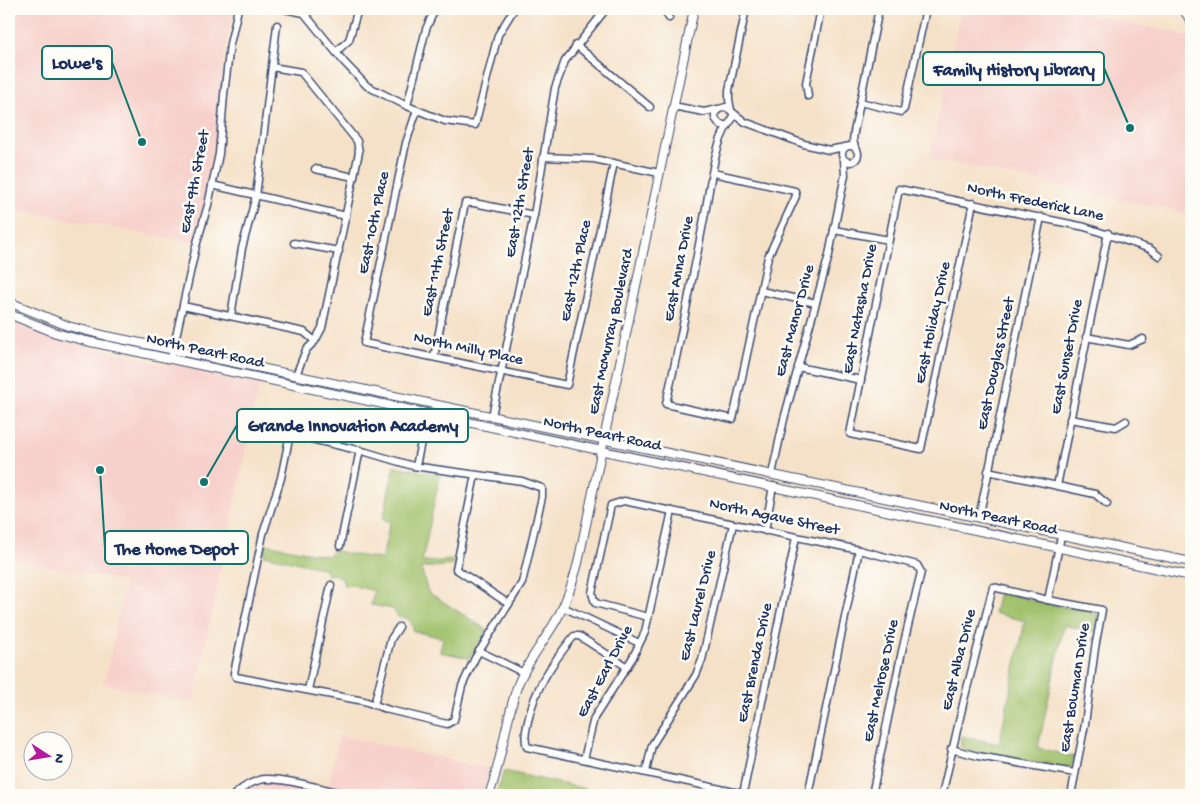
<svg xmlns="http://www.w3.org/2000/svg" width="1200" height="804" font-family="'Gochi Hand',sans-serif">
<style>
.built{fill:#f7d0cb}
.green{fill:#9fbf68;stroke:#5d7763}
.lines{fill:none;stroke-linecap:round;stroke-linejoin:round}
.minor-casing{stroke:#3c4a6e;stroke-width:9}
.tertiary-casing{stroke:#3c4a6e;stroke-width:10}
.minor{stroke:#fff;stroke-width:6}
.tertiary{stroke:#fff;stroke-width:8}
.labels{text-anchor:middle;dominant-baseline:central;stroke-width:5;stroke-linejoin:round;paint-order:stroke}
.street-label{font-size:16px;fill:#1b2f5e;stroke:#fdfcf7}
.leader{fill:none;stroke:#0f766e;stroke-width:2}
.callout-dot{fill:#0f766e;stroke:#fdfcf7;stroke-width:2}
.callout{fill:#fdfcf7;stroke:#0f766e;stroke-width:2}
.callout-label{font-size:18px;text-anchor:middle;font-weight:bold;fill:#1b2f5e}
</style>
<rect width="100%" height="100%" fill="#fdfcf7"/>
<filter id="ink" filterUnits="userSpaceOnUse"><feTurbulence type="fractalNoise" baseFrequency=".02" numOctaves="2"/><feDisplacementMap in="SourceGraphic" scale="10" xChannelSelector="R" yChannelSelector="G"/><feConvolveMatrix kernelMatrix="1 2 1 2 8 2 1 2 1" color-interpolation-filters="sRGB"/></filter>
<filter id="wash" filterUnits="userSpaceOnUse"><feTurbulence type="fractalNoise" baseFrequency=".0096" numOctaves="4" result="noise"/><feDisplacementMap in="SourceGraphic" scale="20" xChannelSelector="R" yChannelSelector="G"/><feGaussianBlur stdDeviation="1.12" result="paint"/><feColorMatrix in="noise" values="0 0 0 0 0 0 0 0 0 0 0 0 0 0 0 0 0 1.4 0 .05"/><feComposite in="paint" operator="in"/></filter>
<g filter="url(#wash)">
<rect width="100%" height="100%" fill="#f5e1c8"/>
<g class="built">
<path d="M9,9H233L223,64L215,151L203,210L194,243L9,208Z"/>
<path d="M961,9H1065L1191,36V187L1186,213L930,158Z"/>
<path d="M9,319L44,335L60,340L131,356L161,364L192,367L245,382H260L193,703L104,684L125,582L9,558Z"/>
<path d="M339,736L492,769L489,782L483,795H379L329,784Z"/>
<path d="M269,782H280L339,795H240L251,787Z"/>
</g>
<g class="green">
<path d="M394,466L440,475L422,562L453,560L452,565L421,568L428,592L487,630L469,658L440,652L443,638L413,631C413,621 407,616 398,617L393,609L371,605L374,591L352,585L344,586L342,578L333,574L327,575L325,569L264,555L266,544L327,556L335,550C341,553 373,558 382,559L390,521L383,520Z"/>
<path d="M1000,593H1004L1048,604L1094,612L1098,615L1095,632L1064,625L1038,748L1075,757L1071,767L1067,768C1048,764 972,755 961,747V736L999,744L1025,621L994,613L998,596Z"/>
<path d="M504,771L613,795H496Z"/>
</g>
</g>
<g filter="url(#ink)">
<g class="lines">
<defs>
<g id="minor">
<path d="M284,9L304,13L344,62L367,86L407,106L445,121L475,125L498,35L514,9"/>
<path d="M594,9L601,15"/>
<path d="M664,9L669,18"/>
<path d="M576,45L650,107"/>
<path d="M336,52L349,40L358,9"/>
<path d="M272,67L301,72L357,141L359,152L322,328L315,341L306,350L296,375"/>
<path d="M808,96L806,83L821,9"/>
<path d="M860,102L901,112L904,109L926,9"/>
<path d="M407,106L426,29L435,9"/>
<path d="M673,106L704,112L718,109"/>
<path d="M417,110L406,143L364,343L567,385L614,163"/>
<path d="M731,110L729,100V90L746,9"/>
<path d="M733,113V118L728,125H720L715,118V113L719,109L726,107L745,122L804,144L829,150L845,147"/>
<circle cx="850" cy="154" r="8"/>
<path d="M856,149L853,141L854,132L879,9"/>
<path d="M543,157L594,159L659,173"/>
<path d="M315,169L354,177"/>
<path d="M713,173L795,191L796,196L768,257L733,419L666,404C680,341 693,277 705,213C710,188 714,145 728,125"/>
<path d="M212,185L346,216"/>
<path d="M973,203L921,449L850,434L899,189L1085,227L1150,249L1159,256"/>
<path d="M834,230L889,240"/>
<path d="M294,243L339,251"/>
<path d="M761,291L816,303"/>
<path d="M183,306L304,332L315,341"/>
<path d="M231,316L242,248L256,196L277,25"/>
<path d="M1086,337L1129,345L1143,339"/>
<path d="M434,357L465,203H474L534,215"/>
<path d="M171,359L196,246L208,205L219,154L224,95L230,44L238,9"/>
<path d="M798,367L861,380"/>
<path d="M492,416L534,215L555,88L565,61L606,9"/>
<path d="M1070,419L1116,427L1126,421"/>
<path d="M290,434L366,452L413,466L522,481L542,488V497L522,583L475,658L462,686L454,720L447,724L389,710L364,701L236,677L234,673L263,534L281,478Z"/>
<path d="M416,466L427,413"/>
<path d="M988,471L1095,494L1107,504"/>
<path d="M772,474L784,419L829,255L845,175L844,160"/>
<path d="M475,475L456,569L509,604"/>
<path d="M1057,486L1108,233"/>
<path d="M979,518L1041,217"/>
<path d="M765,531L773,486"/>
<path d="M340,546L360,450"/>
<path d="M1048,600L1061,536"/>
<path d="M563,607L639,643"/>
<path d="M648,617L595,603L592,593L611,505L624,501L859,550L917,565L921,572L902,651L872,795"/>
<path d="M479,651L524,673"/>
<path d="M627,667L579,636H574C553,662 535,687 528,721C526,730 524,738 527,747L748,795"/>
<path d="M308,690L331,585"/>
<path d="M374,705L391,639L399,627"/>
<path d="M951,749L978,756L1075,773"/>
<path d="M584,759L594,718L633,657L645,632L672,511"/>
<path d="M646,772L652,745L696,675L702,660L733,524"/>
<path d="M743,794L796,537"/>
<path d="M234,795C242,788 253,780 265,779C287,778 327,790 350,795"/>
<path d="M808,795L859,550"/>
<path d="M942,795L964,700L993,587L1048,600L1102,610L1095,648L1085,724L1071,795"/>
</g>
<g id="tertiary">
<path d="M1183,9L1191,21"/>
<path d="M9,302L68,326L107,336L1191,562"/>
<path d="M9,314L56,333L86,341L1191,576"/>
<path d="M489,795C502,760 505,723 517,687C526,662 545,641 558,617C567,600 573,582 578,563L694,9"/>
</g>
</defs>
<use href="#minor" class="minor-casing"/>
<use href="#tertiary" class="tertiary-casing"/>
<use href="#minor" class="minor"/>
<use href="#tertiary" class="tertiary"/>
</g>
</g>
<g class="labels">
<g class="street-label">
<text transform="translate(196 182) rotate(-79)">East 9th Street</text>
<text transform="translate(521 203) rotate(-80)">East 12th Street</text>
<text transform="translate(1035 203) rotate(12)">North Frederick Lane</text>
<text transform="translate(375 223) rotate(-78)">East 10th Place</text>
<text transform="translate(439 263) rotate(-78)">East 11th Street</text>
<text transform="translate(680 269) rotate(-79)">East Anna Drive</text>
<text transform="translate(577 271) rotate(-78)">East 12th Place</text>
<text transform="translate(861 309) rotate(-79)">East Natasha Drive</text>
<text transform="translate(796 321) rotate(-75)">East Manor Drive</text>
<text transform="translate(934 323) rotate(-78)">East Holiday Drive</text>
<text transform="translate(612 332) rotate(-78)">East McMurray Boulevard</text>
<text transform="translate(468 350) rotate(12)">North Milly Place</text>
<text transform="translate(205 352) rotate(12)">North Peart Road</text>
<text transform="translate(1068 357) rotate(-79)">East Sunset Drive</text>
<text transform="translate(997 364) rotate(-78)">East Douglas Street</text>
<text transform="translate(602 435) rotate(12)">North Peart Road</text>
<text transform="translate(774 518) rotate(12)">North Agave Street</text>
<text transform="translate(998 519) rotate(12)">North Peart Road</text>
<text transform="translate(699 606) rotate(-76)">East Laurel Drive</text>
<text transform="translate(960 660) rotate(-76)">East Alba Drive</text>
<text transform="translate(756 663) rotate(-78)">East Brenda Drive</text>
<text transform="translate(606 672) rotate(-62)">East Earl Drive</text>
<text transform="translate(882 681) rotate(-78)">East Melrose Drive</text>
<text transform="translate(1076 688) rotate(-81)">East Bowman Drive</text>
</g>
</g>
<path class="leader" d="M142 142L112 62M1130 128L1104 68M204 482L237 425M100 470L105 548"/>
<g class="callout-dot">
<circle cx="142" cy="142" r="5"/>
<circle cx="1130" cy="128" r="5"/>
<circle cx="204" cy="482" r="5"/>
<circle cx="100" cy="470" r="5"/>
</g>
<g class="callout">
<rect x="42" y="46" width="70" height="33" rx="5"/>
<rect x="923" y="52" width="181" height="33" rx="5"/>
<rect x="237" y="409" width="231" height="33" rx="5"/>
<rect x="105" y="531" width="143" height="33" rx="5"/>
</g>
<g class="callout-label">
<text x="77" y="68">Lowe's</text>
<text x="1014" y="75">Family History Library</text>
<text x="353" y="431">Grande Innovation Academy</text>
<text x="176" y="554">The Home Depot</text>
</g>
<rect width="1200" height="804" fill="none" stroke="#fdfcf7" stroke-width="30"/>
<g transform="translate(48 756) rotate(102)"><circle r="24" fill="#fdfcf7" stroke="#a3aaba"/>
<path d="M0-4L9 19L0 12L-9 19Z" fill="#b5179e"/>
<text y="-8" font-size="14" font-weight="bold" text-anchor="middle" fill="#1b2f5e">N</text>
</g>
</svg>
